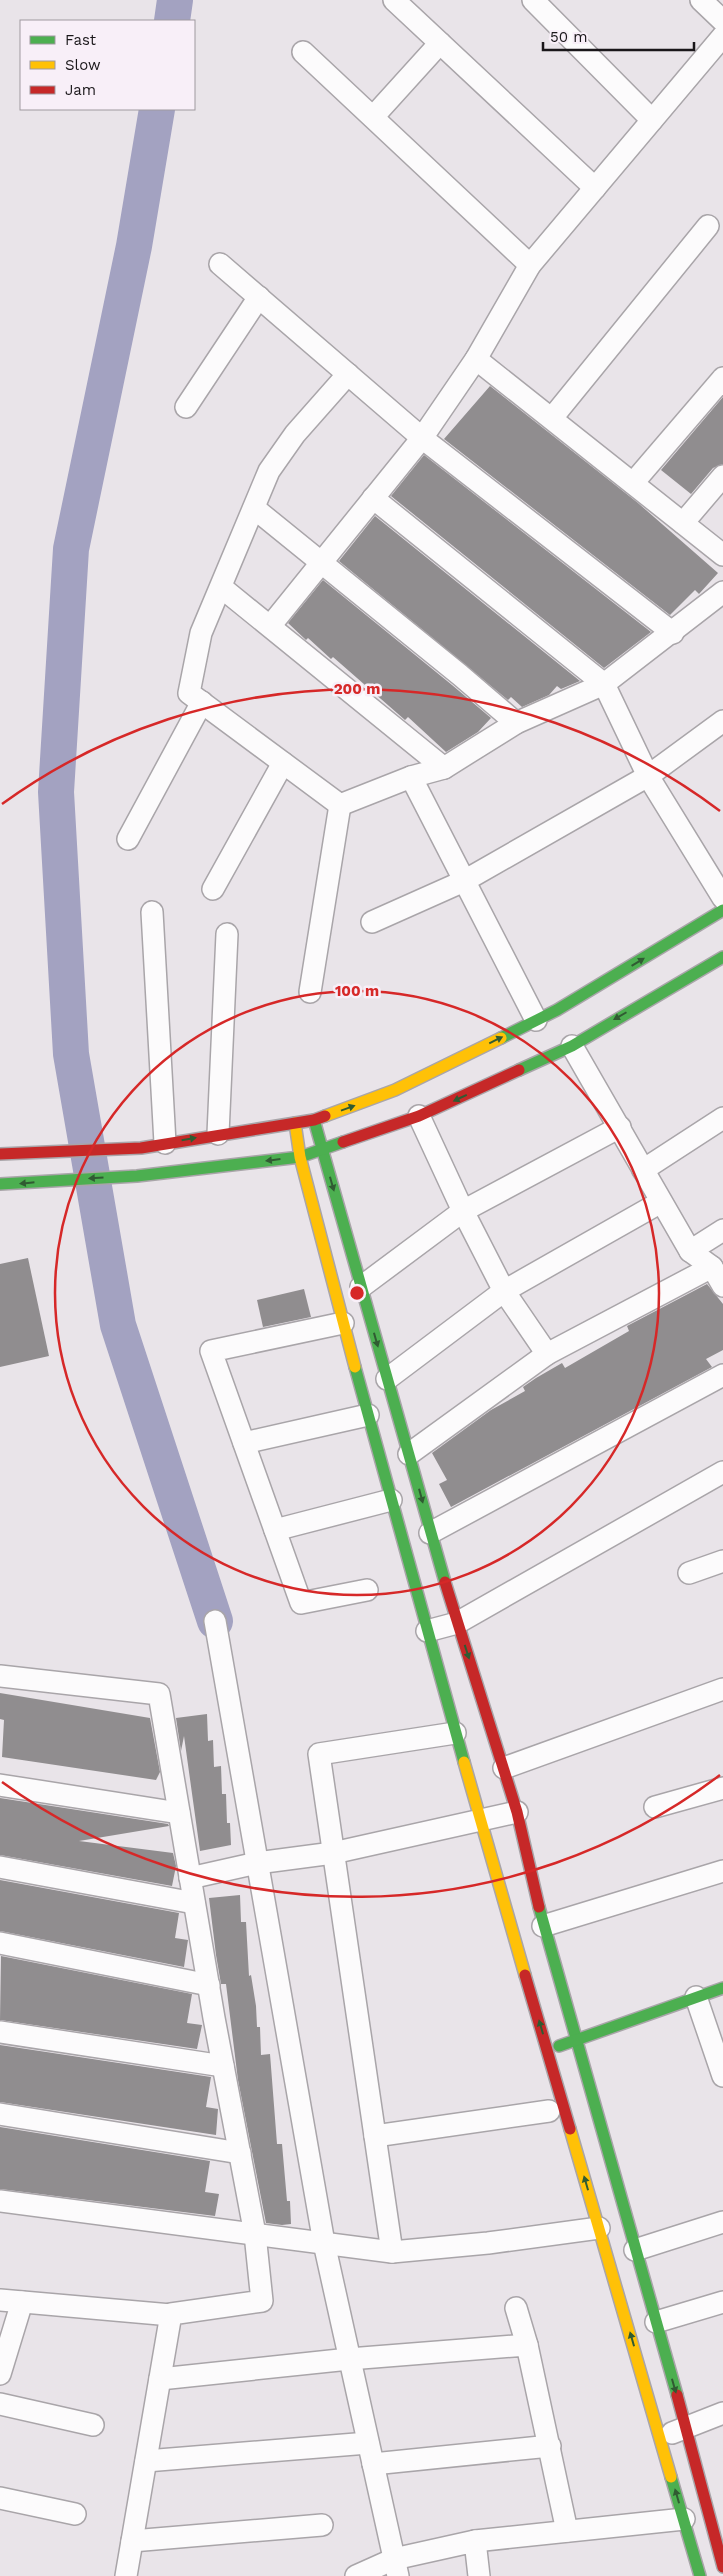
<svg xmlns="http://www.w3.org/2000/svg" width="723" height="2576" font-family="'Work Sans',sans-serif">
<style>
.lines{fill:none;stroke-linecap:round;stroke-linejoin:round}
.river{stroke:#a3a2c1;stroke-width:36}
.building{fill:#908d8f}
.street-casing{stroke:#a9a5a9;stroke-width:24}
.fast-casing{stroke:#a9a5a9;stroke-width:14}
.slow-casing{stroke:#a9a5a9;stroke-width:14}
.jam-casing{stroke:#a9a5a9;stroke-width:14}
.street{stroke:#fcfbfc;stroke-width:21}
.fast{stroke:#4caf50;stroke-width:11}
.slow{stroke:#ffc107;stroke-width:11}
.jam{stroke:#c62828;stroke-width:11}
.oneway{fill:#305b32}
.ring{fill:none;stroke:#d62828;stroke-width:2.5}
.centre{fill:#d62828;stroke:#f8eff8;stroke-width:2.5}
.ring-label{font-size:15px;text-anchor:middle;font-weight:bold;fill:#d62828;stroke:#f8eff8;stroke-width:5;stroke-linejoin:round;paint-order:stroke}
</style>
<rect width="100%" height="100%" fill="#e9e4e9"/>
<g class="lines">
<g class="river">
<path d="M172,21L175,0"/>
<path d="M157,109L134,246L71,549L56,792L71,1054L118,1325L215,1621"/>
</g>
</g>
<g class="building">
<path d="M490,386L638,503L718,573L699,594L695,590L670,615L444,439Z"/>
<path d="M723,397V464L713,468L691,494L661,470Z"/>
<path d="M424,455L651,632L604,668L391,496Z"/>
<path d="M375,516L580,681L561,689L557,686L549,695L522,707L511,697L508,700L339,561Z"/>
<path d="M323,580L452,685L491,718L478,732L446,752L408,717L405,720L333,657L331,659L308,638L306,640L288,623Z"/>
<path d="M28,1258L49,1356L0,1367V1264Z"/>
<path d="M707,1284L723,1304V1350L706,1359L712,1367L451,1507L439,1484L447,1480L432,1453L491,1410L525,1391L523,1387L536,1378L562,1363L565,1368L629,1331L627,1326Z"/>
<path d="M304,1289L311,1317L263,1327L257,1300Z"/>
<path d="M0,1693L150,1718L160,1772L156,1780L2,1757L4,1720L0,1719Z"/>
<path d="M207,1714L208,1741L213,1740L214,1767L221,1766L222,1794H226L227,1823H230L231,1845L200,1851L184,1736L181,1751L176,1718Z"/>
<path d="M0,1798L168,1824L169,1826L79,1841L173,1853L176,1866L172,1886L0,1855Z"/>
<path d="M0,1880L179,1913L175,1938L188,1940L184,1967L0,1931Z"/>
<path d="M240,1895L241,1922H246L249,1976L251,1975L256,2006L257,2027H260L261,2055L270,2054L277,2144H282L287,2201H290L291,2224L282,2225L266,2223L238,2080L226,1984H221L216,1955L209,1898Z"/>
<path d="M1,1956L192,1994L187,2023L202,2025L197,2049L0,2020Z"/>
<path d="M0,2045L211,2077L206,2107L218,2109L216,2135L0,2102Z"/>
<path d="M0,2127L210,2161L205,2192L219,2194L215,2216L0,2189Z"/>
</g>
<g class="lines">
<defs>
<g id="street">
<path d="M394,0L595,188"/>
<path d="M533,0L652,120"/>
<path d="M701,0L723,21"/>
<path d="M303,52L530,265"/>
<path d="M373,117L440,43"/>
<path d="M220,264L422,438L673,633"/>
<path d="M476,359L723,555"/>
<path d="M348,374L295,434L269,471L201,633L189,693L340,805L411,777L444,768L516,723L604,684L723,592"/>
<path d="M186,407L259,297"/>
<path d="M552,418L708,226"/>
<path d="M633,483L723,378"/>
<path d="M373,498L604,684L648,776L723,898"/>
<path d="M254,508L460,675L516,723"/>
<path d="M683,523L723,476"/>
<path d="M221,587L444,768"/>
<path d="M271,625L422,438L476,359L530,265L723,36"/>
<path d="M411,777L536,1020"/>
<path d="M128,839L202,702"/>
<path d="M213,889L283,763"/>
<path d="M152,912L165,1143"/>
<path d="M372,922L464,881L648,776L723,721"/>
<path d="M310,992L340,805"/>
<path d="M572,1046L690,1251L712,1267L723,1286"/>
<path d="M419,1116L463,1211L504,1291L547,1354"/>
<path d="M218,1134L227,934"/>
<path d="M643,1170L723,1118"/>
<path d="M690,1251L723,1230"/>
<path d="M361,1287L463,1211L620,1127"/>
<path d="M343,1323L211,1351L301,1603L367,1590"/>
<path d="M387,1379L504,1291L661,1202"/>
<path d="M244,1443L368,1415"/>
<path d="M409,1454L547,1354L712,1267"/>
<path d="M275,1530L391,1500"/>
<path d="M430,1533L723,1375"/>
<path d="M689,1573L723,1561"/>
<path d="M215,1621L324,2243L398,2576"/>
<path d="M427,1631L457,1623L723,1472"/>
<path d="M0,1676L159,1694L214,2018L255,2234L262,2301L171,2314L126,2576"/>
<path d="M504,1768L723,1689"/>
<path d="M0,1785L179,1813"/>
<path d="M655,1807L723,1788"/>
<path d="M0,1867L194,1903"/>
<path d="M190,1878L257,1863L333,1853L517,1812"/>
<path d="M543,1926L723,1871"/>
<path d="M0,1943L209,1985"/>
<path d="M696,1997L723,2076"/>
<path d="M0,2032L223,2066"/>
<path d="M0,2114L240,2153"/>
<path d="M375,2136L549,2111"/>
<path d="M0,2201L392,2252L488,2243L599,2228"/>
<path d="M635,2250L723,2222"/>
<path d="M392,2252L319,1754L455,1733"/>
<path d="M0,2300L171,2315"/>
<path d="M516,2308L527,2345"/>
<path d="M656,2322L723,2302"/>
<path d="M0,2374L22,2302"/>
<path d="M160,2379L349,2359L527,2345L567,2531"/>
<path d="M0,2404L93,2425"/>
<path d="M672,2433L723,2413"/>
<path d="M146,2461L368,2443"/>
<path d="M373,2464L550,2446"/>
<path d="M0,2498L75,2514"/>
<path d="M132,2541L322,2525"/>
<path d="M475,2541L684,2519"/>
<path d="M356,2576L394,2559L475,2541L479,2576"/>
</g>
<g id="fast">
<path d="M501,1038L557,1010L723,910"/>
<path d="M519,1070L572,1046L723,957"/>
<path d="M314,1120L445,1582"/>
<path d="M0,1184L137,1176L300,1157L343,1142"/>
<path d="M355,1367L464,1762"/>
<path d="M539,1907L677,2395"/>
<path d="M559,2046L723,1988"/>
<path d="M671,2477L700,2576"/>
</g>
<g id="slow">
<path d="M325,1116L395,1090L501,1038"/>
<path d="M295,1123L300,1157L355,1367"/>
<path d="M464,1762L525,1975"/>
<path d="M570,2129L671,2477"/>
</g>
<g id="jam">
<path d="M343,1142L419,1116L519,1070"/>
<path d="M0,1154L141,1148L314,1120L325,1116"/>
<path d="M445,1582L517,1812L539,1907"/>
<path d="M525,1975L570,2129"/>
<path d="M677,2395L723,2567"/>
</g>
</defs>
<use href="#street" class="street-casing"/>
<use href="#fast" class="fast-casing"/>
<use href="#slow" class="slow-casing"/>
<use href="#jam" class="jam-casing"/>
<use href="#street" class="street"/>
<use href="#fast" class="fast"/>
<use href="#slow" class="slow"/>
<use href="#jam" class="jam"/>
</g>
<defs><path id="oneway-solid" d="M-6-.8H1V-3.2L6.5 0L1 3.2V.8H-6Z" transform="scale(1.25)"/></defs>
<g class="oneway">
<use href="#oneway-solid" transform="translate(638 962) rotate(-31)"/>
<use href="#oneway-solid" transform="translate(620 1016) rotate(150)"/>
<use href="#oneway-solid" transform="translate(496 1040) rotate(-26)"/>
<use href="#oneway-solid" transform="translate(460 1098) rotate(155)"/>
<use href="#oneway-solid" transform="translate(348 1108) rotate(-20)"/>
<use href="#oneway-solid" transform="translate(189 1139) rotate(-10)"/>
<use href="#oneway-solid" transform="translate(273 1160) rotate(173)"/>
<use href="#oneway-solid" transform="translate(96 1178) rotate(177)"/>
<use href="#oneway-solid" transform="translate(27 1183) rotate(174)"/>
<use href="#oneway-solid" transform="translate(332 1184) rotate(74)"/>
<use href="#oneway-solid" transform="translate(376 1340) rotate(74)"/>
<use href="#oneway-solid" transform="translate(421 1496) rotate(75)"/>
<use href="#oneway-solid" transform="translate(467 1652) rotate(72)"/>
<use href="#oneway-solid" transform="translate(541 2027) rotate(-106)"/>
<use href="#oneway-solid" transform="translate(586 2183) rotate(-106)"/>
<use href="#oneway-solid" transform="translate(632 2339) rotate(-106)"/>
<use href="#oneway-solid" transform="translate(674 2386) rotate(74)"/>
<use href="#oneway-solid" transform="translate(677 2496) rotate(-106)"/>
</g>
<g class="ring">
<circle cx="357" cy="1293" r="302"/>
<path d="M720 1775A604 604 0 0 1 2 1782M2 804A604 604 0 0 1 720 811"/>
</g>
<circle cx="357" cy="1293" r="8" class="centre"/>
<g class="ring-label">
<text x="357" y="694">200 m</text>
<text x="357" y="996">100 m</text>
</g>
<rect x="20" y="20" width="175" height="90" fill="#f8eff8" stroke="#9f999f"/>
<rect x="30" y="36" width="25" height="8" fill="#4caf50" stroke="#9f999f"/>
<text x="65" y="45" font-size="15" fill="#1a171a">Fast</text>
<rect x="30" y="61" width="25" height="8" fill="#ffc107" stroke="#9f999f"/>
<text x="65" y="70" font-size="15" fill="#1a171a">Slow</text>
<rect x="30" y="86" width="25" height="8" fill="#c62828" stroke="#9f999f"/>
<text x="65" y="95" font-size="15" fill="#1a171a">Jam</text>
<path d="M543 42v8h151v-8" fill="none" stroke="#1a171a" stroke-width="2.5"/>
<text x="550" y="42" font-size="15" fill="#1a171a" stroke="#f8eff8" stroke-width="4" paint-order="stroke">50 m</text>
</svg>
